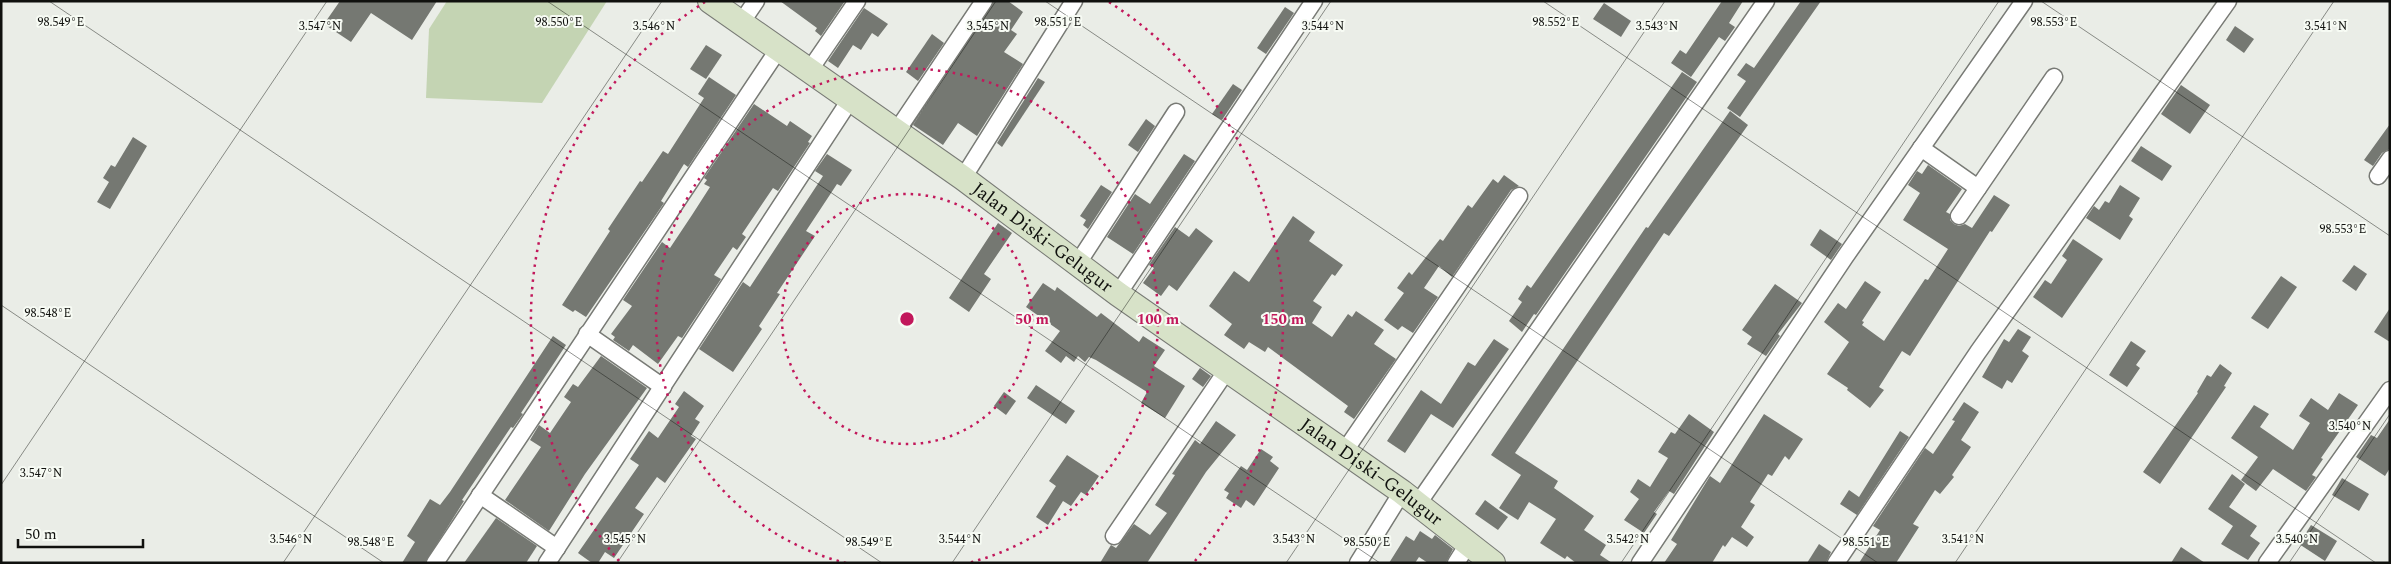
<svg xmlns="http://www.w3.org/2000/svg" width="2391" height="564" font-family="Spectral,serif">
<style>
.green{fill:#c4d4b3}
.building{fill:#757872}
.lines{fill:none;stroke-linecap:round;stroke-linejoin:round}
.street-casing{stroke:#787a75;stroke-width:19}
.secondary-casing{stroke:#787a75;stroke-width:26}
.street{stroke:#fff;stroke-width:16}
.secondary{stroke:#d7e2c8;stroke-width:24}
.ticks{fill:none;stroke:#10110e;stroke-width:1;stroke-opacity:0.45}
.ring{fill:none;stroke:#c2185b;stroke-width:2.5;stroke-dasharray:2.5 5}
.labels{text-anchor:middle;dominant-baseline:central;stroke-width:4;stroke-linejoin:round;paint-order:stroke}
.street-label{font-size:19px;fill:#10110e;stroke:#f7fbf4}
.ticks-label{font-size:12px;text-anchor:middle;fill:#10110e;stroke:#f7fbf4;stroke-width:4;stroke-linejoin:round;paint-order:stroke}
.centre{fill:#c2185b;stroke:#f7fbf4;stroke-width:2.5}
.ring-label{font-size:15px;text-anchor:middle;font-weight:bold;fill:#c2185b;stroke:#f7fbf4;stroke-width:4;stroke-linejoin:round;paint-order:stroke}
</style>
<rect width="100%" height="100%" fill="#eaede7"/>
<path class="green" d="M447,1H607L542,103L426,98L429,29Z"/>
<g class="building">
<path d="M340,1H437L412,40L371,13L351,42L324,24Z"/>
<path d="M780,1H845L821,36L815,31L817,28Z"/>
<path d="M994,1H1008L1023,12L1011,30L1017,34L1004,52L1023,64L977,136L958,123L943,145L913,125Z"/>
<path d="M1722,1H1743L1729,23L1735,27L1725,41L1719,37L1691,77L1671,63L1680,50L1686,54Z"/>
<path d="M1801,1H1821L1740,117L1727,108L1746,81L1737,75L1746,63L1754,68Z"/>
<path d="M1604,3L1631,21L1621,37L1593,19Z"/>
<path d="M1285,7L1294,13L1266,54L1257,48Z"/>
<path d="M864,8L888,24L878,37L872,33L861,50L853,45L838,68L828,61Z"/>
<path d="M2235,26L2254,39L2244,53L2226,40Z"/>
<path d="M932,34L944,43L918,81L906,72Z"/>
<path d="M706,45L722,55L706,79L690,69Z"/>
<path d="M1682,72L1697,82L1536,315L1534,314L1522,332L1509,321L1522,302L1518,299L1527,285L1531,288Z"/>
<path d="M709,77L736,95L688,167L684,164L661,201L664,203L586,317L575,310L573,312L562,305L610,231L608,229L640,181L642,182L663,151L668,154L704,98L698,94Z"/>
<path d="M1038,78L1045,82L1002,147L997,143Z"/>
<path d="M1233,84L1242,90L1222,120L1212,114Z"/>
<path d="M2181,85L2210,105L2190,134L2161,114Z"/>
<path d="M754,104L787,126L790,121L812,136L808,142L810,143L778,191L773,188L742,234L746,237L737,250L733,247L714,275L721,279L682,338L678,336L658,364L633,345L629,351L613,340L615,337L611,334L632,306L623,300L662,242L670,248L692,215L710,187L704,184L707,180L704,178Z"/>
<path d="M1730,111L1748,125L1669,236L1664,233L1515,453L1558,481L1554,488L1594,516L1584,530L1606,545L1600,555L1612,563H1576L1567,556L1565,559L1540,543L1556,519L1529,502L1518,520L1499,508L1521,475L1491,455L1646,227L1648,228Z"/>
<path d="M1146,119L1155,126L1138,152L1128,145Z"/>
<path d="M2390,124V149L2382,153L2373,166L2364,160Z"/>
<path d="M133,137L147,146L110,209L97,202L109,182L103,178L111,165L115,167Z"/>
<path d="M2141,146L2172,166L2162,181L2131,161Z"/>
<path d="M827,154L852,170L841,186L837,184L806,231L815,236L777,293L780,294L759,326L762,329L733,372L699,349L743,282L750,287L823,176L815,171Z"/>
<path d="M1184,154L1195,161L1133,254L1107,237L1135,194L1150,204Z"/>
<path d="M1928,165L1962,189L1946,212L1950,214V220L1954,224L1959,226L1965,224L1972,228L1994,195L2010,205L1992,232L1990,231L1910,356L1902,351L1879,387L1884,390L1870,408L1847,390L1848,388L1827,374L1849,342L1824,322L1838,303L1846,309L1865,281L1881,292L1862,321L1864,322L1862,325L1884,341L1925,279L1928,280L1948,249L1903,220L1920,193L1908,185L1917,171L1922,174Z"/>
<path d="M1504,175L1519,186L1511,190L1452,277L1439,266L1424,288L1438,297L1413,333L1402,326L1398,330L1384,320L1404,293L1397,288L1409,272L1412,275L1440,239L1443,241L1468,205L1472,208L1493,179L1498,183Z"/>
<path d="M1101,185L1112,192L1088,229L1083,225L1086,220L1080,216Z"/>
<path d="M2120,185L2140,198L2129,216L2133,219L2120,240L2086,218L2094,206L2099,210L2105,201L2109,203Z"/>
<path d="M1293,216L1315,232L1309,241L1343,265L1335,276L1332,274L1313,301L1322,307L1312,323L1332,337L1348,314L1352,317L1356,311L1384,330L1374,344L1396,359L1354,419L1344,412L1348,406L1268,347L1265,352L1249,342L1244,349L1224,335L1232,324L1209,306L1234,271L1249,282Z"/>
<path d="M998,223L1012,233L984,274L991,279L969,312L949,298Z"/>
<path d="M1175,227L1189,237L1196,228L1213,241L1177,291L1169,285L1161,296L1143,283L1154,268L1149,265Z"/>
<path d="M1820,229L1842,244L1831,260L1810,245Z"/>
<path d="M2073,239L2103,259L2062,318L2033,297L2045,280L2051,284L2067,260L2062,256Z"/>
<path d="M2354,265L2367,274L2356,291L2342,281Z"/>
<path d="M2281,276L2297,287L2268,329L2251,318Z"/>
<path d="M1043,283L1055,291L1057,287L1097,317L1101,313L1139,342L1143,336L1165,350L1154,366L1185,386L1165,418L1141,403L1147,392L1096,360L1089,357L1085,362L1078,356L1074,362L1066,356L1061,363L1045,351L1060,331L1026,307Z"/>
<path d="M1775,284L1802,303L1778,334L1780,336L1766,356L1747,344L1752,337L1742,330Z"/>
<path d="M2390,308V342L2374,332Z"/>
<path d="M2018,329L2031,337L2022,351L2029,356L2012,383L2007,380L2002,389L1982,377L2004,339L2009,342Z"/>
<path d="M553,336L566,345L521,413L523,414L513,428L511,427L462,500L464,501L425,563H402L415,542L407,536L430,499L440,505L450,492Z"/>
<path d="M1494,339L1509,349L1453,428L1431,414L1405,453L1387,441L1421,390L1441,404L1468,362L1475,366Z"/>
<path d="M2131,341L2146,351L2136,365L2140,368L2127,387L2109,375Z"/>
<path d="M601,356L647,388L585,474L549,531L505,500L541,447L530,440L539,425L550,433L571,402L564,397L573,384L578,387Z"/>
<path d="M2220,364L2232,373L2224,386L2226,387L2160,484L2143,472L2198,393L2197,392L2207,375L2211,377Z"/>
<path d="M1200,368L1211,376L1203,387L1192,379Z"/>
<path d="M1036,385L1075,411L1066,424L1027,398Z"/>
<path d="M684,391L704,406L695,419L700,422L691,436L696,439L665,483L657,477L635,508L644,514L614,558L605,552L598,563H592L578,553L639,465L630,459L649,431L658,438L679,407L675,404Z"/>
<path d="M1004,392L1016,401L1006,415L994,406Z"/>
<path d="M2339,393L2358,405L2321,458L2323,459L2312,475L2316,477L2306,491L2273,469L2256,491L2241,480L2258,457L2231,438L2254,405L2269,414L2260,427L2293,450L2310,423L2299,416L2311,398L2328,410Z"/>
<path d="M1964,402L1979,412L1961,440L1971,447L1952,475L1954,477L1940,494L1935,490L1913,524L1919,527L1896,563H1859L1880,530L1873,526L1925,448L1933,454L1955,421L1952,420Z"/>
<path d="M1689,414L1714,432L1674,494L1669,491L1654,512L1657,514L1644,533L1624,520L1639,499L1630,492L1638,479L1650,487L1668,458L1658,452L1671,432L1675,434Z"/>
<path d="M1764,414L1803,439L1789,460L1785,456L1772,476L1768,474L1750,502L1755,505L1741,527L1754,537L1747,547L1732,537L1725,547L1723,545L1712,563H1664L1677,544L1671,540L1710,476L1720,483Z"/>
<path d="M2390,419V468L2385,476L2356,457L2371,435L2377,438Z"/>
<path d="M1216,421L1236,435L1206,472L1147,563H1100L1111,545L1116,548L1134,524L1150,535L1167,513L1155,505L1175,475L1172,474L1195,440L1200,444Z"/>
<path d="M1900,431L1909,437L1857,515L1840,504L1849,490L1859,497Z"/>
<path d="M1261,449L1273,457L1270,461L1279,468L1254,506L1246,500L1241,508L1226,498L1229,493L1224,490L1241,466L1247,470Z"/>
<path d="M1067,455L1099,476L1086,495L1081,492L1071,506L1063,501L1048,525L1036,517L1056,486L1049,481Z"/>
<path d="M2232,474L2245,484L2229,507L2257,526L2250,536L2260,543L2248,560L2221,544L2233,526L2208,509Z"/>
<path d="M2342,478L2369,494L2359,511L2332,495Z"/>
<path d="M1485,500L1508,517L1498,530L1475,514Z"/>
<path d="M496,518L537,546L526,563H464Z"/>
<path d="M2311,525L2337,541L2325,561L2299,544Z"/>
<path d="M1420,531L1432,539L1435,535L1453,549L1446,563H1428L1419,557L1415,563H1389L1406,536L1414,541Z"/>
<path d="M1819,544L1831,552L1826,563H1807Z"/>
<path d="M2181,547L2205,563H2171Z"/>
</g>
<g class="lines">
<defs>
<g id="street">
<path d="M741,23L756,1"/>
<path d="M809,71L857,1"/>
<path d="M896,132L984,1"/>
<path d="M1921,148L1978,188"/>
<path d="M2378,176L2390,159"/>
<path d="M963,178L1074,1"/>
<path d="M1959,216L2054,77"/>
<path d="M1078,263L1176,112"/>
<path d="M1118,294L1314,1"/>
<path d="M587,334L663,387"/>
<path d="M1344,452L1519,196"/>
<path d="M480,495L557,548"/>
<path d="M1417,505L1766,1"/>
<path d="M1114,536L1227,370"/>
<path d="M435,563L778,50"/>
<path d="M547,563L850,100"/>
<path d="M1358,563L1402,492"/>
<path d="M1456,563L1468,544"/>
<path d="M1640,563L1845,257L2024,1"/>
<path d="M1836,563L1978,352L2228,1"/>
<path d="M2267,563L2390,390"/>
</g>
<g id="secondary">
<path id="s1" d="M710,1L963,178L1118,294L1402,492L1493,563"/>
</g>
</defs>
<use href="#street" class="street-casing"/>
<use href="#secondary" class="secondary-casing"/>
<use href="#street" class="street"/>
<use href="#secondary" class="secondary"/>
</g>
<path class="ticks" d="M49,1L882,563M547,1L1380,563M1045,1L1878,563M1543,1L2376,563M2041,1L2390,236M1,305L384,563M1,485L327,1M283,563L662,1M617,563L996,1M952,563L1331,1M1286,563L1665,1M1621,563L1999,1M1955,563L2334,1M2289,563L2390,414"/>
<g class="ring">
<circle cx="907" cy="319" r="125"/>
<path d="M846 563A251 251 0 1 1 968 563"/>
<path d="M619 561A376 376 0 0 1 705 2M1109 2A376 376 0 0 1 1195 561"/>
</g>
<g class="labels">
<g class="street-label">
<text stroke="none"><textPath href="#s1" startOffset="408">Jalan Diski–Gelugur</textPath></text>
<text stroke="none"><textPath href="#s1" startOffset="812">Jalan Diski–Gelugur</textPath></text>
</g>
</g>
<g class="ticks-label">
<text x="61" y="26">98.549°E</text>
<text x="559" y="26">98.550°E</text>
<text x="1058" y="26">98.551°E</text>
<text x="1556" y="26">98.552°E</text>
<text x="2054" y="26">98.553°E</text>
<text x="1657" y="30">3.543°N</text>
<text x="320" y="30">3.547°N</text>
<text x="654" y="30">3.546°N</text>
<text x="988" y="30">3.545°N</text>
<text x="1323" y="30">3.544°N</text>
<text x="2326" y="30">3.541°N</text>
<text x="2343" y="233">98.553°E</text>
<text x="48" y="317">98.548°E</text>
<text x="2350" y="430">3.540°N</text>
<text x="41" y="477">3.547°N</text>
<text x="291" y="543">3.546°N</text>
<text x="625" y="543">3.545°N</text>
<text x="960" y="543">3.544°N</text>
<text x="1294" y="543">3.543°N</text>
<text x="1628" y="543">3.542°N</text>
<text x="1963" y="543">3.541°N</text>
<text x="2297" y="543">3.540°N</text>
<text x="371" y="546">98.548°E</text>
<text x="869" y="546">98.549°E</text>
<text x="1367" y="546">98.550°E</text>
<text x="1866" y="546">98.551°E</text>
</g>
<circle cx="907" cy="319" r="8" class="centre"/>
<g class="ring-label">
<text x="1032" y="324">50 m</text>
<text x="1158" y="324">100 m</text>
<text x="1283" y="324">150 m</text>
</g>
<rect width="2391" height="564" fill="none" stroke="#10110e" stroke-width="5"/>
<path d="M18 539v8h125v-8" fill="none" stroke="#10110e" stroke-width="2.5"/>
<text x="25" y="539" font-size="15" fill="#10110e" stroke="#f7fbf4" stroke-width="4" paint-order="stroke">50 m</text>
</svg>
